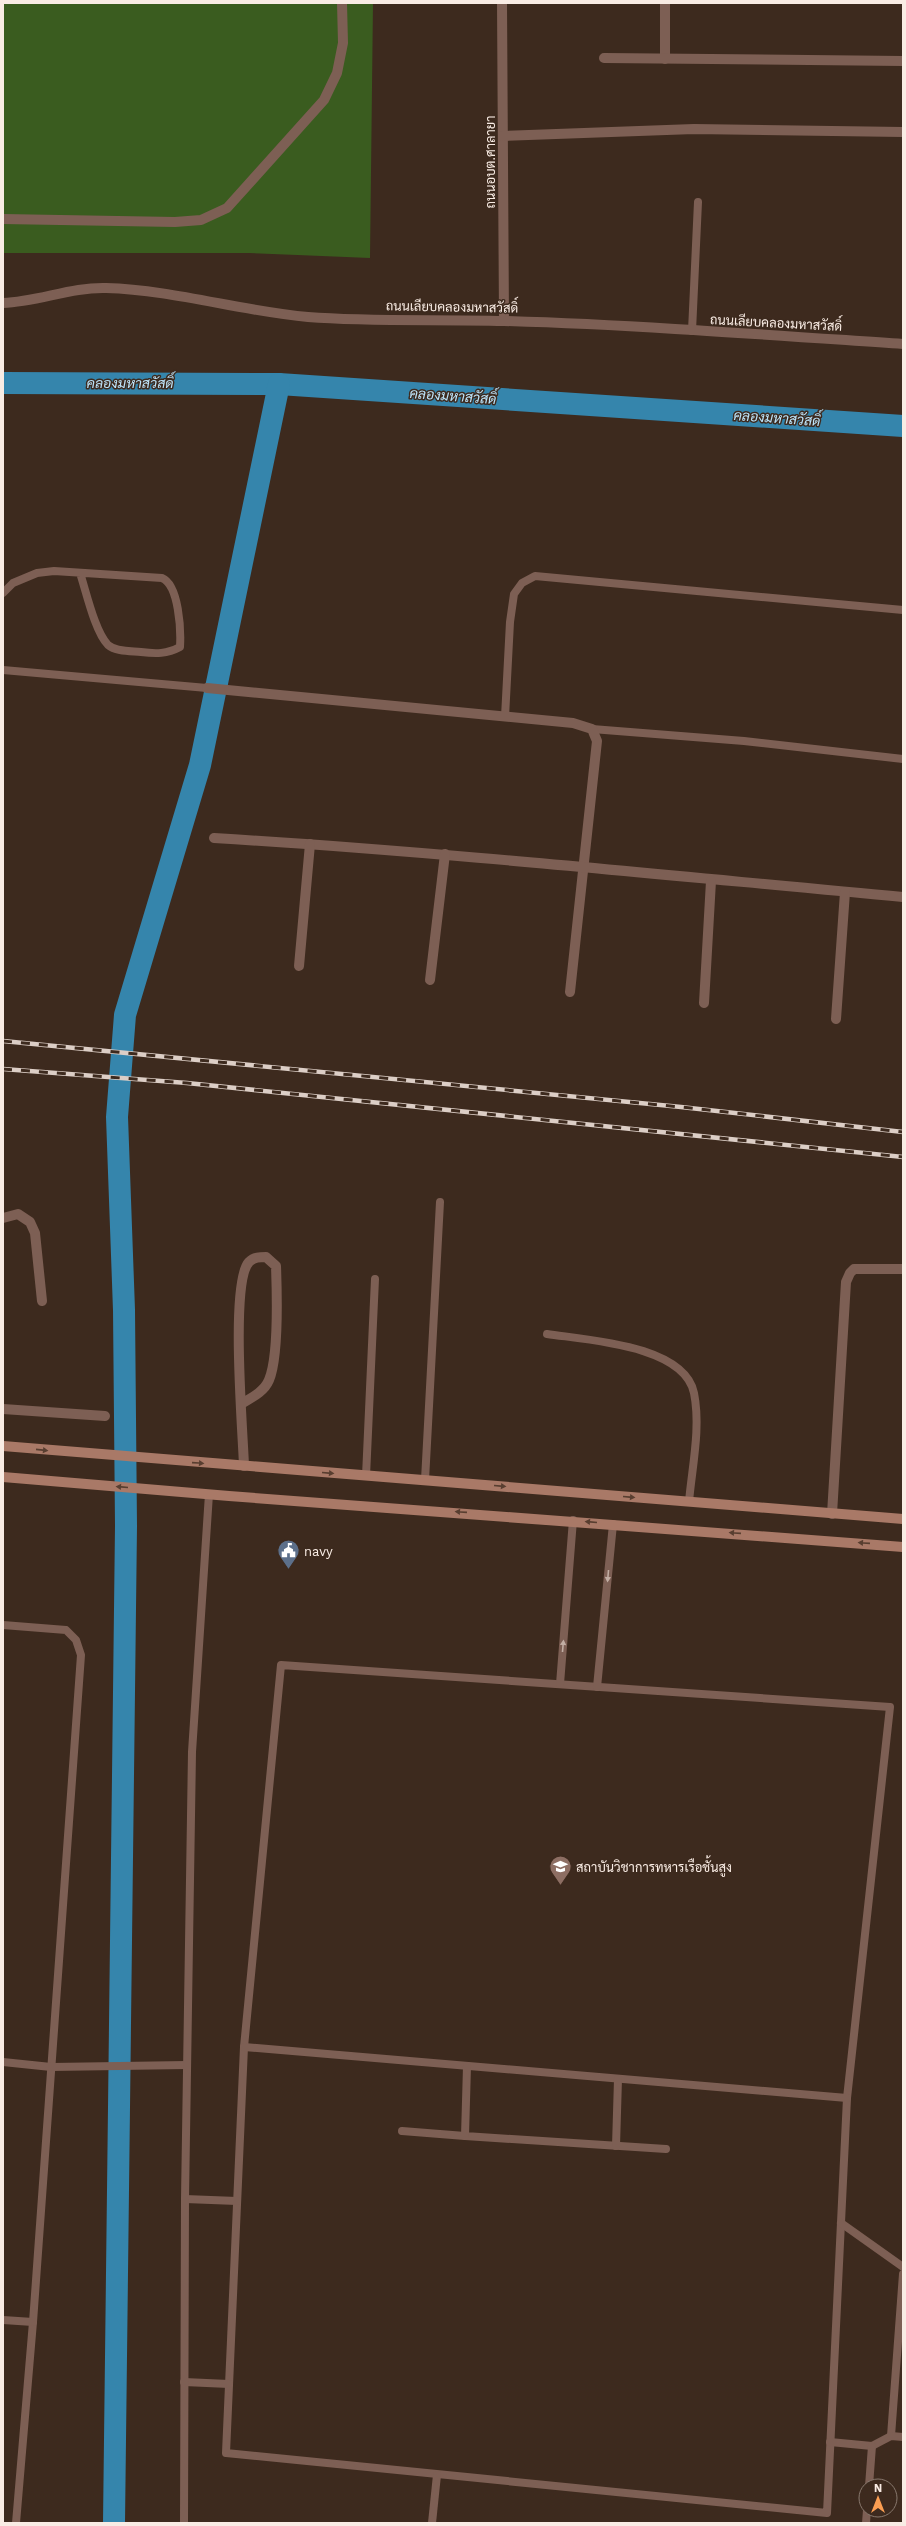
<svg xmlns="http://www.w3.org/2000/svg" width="906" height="2526" font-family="'Work Sans',Sarabun,sans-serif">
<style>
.green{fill:#3a5c1f}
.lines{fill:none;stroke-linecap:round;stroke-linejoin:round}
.canal{stroke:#3585ac;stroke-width:22}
.lane{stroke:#7d5f54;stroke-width:8}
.street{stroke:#7d5f54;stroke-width:10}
.secondary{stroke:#a97967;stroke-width:10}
.rail-casing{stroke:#dccec6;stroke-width:4.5}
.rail{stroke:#3d2a1e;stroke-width:3;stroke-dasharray:9;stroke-linecap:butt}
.oneway{fill:#583e30}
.oneway2{fill:#c1ada3}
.labels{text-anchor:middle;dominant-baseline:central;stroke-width:3;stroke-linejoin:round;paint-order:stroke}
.street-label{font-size:13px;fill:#f9ece4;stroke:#3d2a1e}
.poi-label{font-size:13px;fill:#f9ece4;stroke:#3d2a1e;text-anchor:start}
.water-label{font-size:14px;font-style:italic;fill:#bde4fa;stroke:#3d2a1e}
</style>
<rect width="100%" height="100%" fill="#3d2a1e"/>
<path class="green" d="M3,3H373L370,258L249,253H3Z"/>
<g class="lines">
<g class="canal">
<path d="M3,383L279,384L903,426"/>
<path d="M114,2523L126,1526L124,1310L117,1117L125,1015L200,765L279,384"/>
</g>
<g class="lane">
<path d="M692,331L698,202"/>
<path d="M3,593L13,583L37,573L54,571L162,578C179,585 181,630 180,647C167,654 156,654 141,652C131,651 116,652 108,645C95,632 86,591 80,573"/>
<path d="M3,670L207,688"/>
<path d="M505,717L510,622L514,594L522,583L535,576L903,610"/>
<path d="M592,729L744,741L903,759"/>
<path d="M547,1334C587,1340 684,1345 694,1393C701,1428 692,1467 689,1502"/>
<path d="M366,1476L375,1279"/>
<path d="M425,1480L440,1202"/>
<path d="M3,1625L66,1630L76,1640L81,1655L33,2322L16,2523"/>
<path d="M281,1665L890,1707L847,2098L827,2513L226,2453L244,2047Z"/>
<path d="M560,1684L573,1520"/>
<path d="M597,1687L613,1524"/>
<path d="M244,2047L847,2098"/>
<path d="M3,2062L51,2067L187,2065"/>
<path d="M467,2066L465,2136L666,2149"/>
<path d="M402,2131L465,2136"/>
<path d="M616,2146L618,2079"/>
<path d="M185,2199L237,2201"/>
<path d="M841,2223L903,2267"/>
<path d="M3,2320L33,2322"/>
<path d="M184,2382L229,2384"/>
<path d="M891,2436L903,2274"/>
<path d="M830,2442L872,2446L891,2436L903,2437"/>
<path d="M869,2486L872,2446"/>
<path d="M184,2523L185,2199L192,1752L209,1494"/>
<path d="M432,2523L437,2475"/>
<path d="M866,2523L867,2510"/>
</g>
<g class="street">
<path d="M502,3L504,321"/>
<path d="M665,3V59"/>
<path d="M604,58L903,61"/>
<path d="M503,136L694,129L903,132"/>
<path d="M3,219L175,222L201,220L227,208L324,100L337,73L343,43L342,3"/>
<path d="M3,303C38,302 71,287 106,288C174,290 240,311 308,317C373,322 439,319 504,321C637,325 770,335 903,344"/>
<path d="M207,688L573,723L592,729L597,741L570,992"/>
<path d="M214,838C444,852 673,876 903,897"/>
<path d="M299,966L310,844"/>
<path d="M430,980L445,854"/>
<path d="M704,1003L711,881"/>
<path d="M836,1019L845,892"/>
<path d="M3,1218L18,1214L30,1222L35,1233L42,1301"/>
<path d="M241,1404C251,1398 264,1392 269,1380C279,1356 277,1293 276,1266L266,1257C260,1257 254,1257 249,1262C230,1282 243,1433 244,1466"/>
<path d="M3,1409L105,1416"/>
<path d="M832,1514L846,1282L850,1273L854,1269H903"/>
</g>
<g class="secondary">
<path d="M3,1446L903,1519"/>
<path d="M3,1477L229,1496L903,1547"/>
</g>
<defs>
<g id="rail">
<path d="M3,1041L681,1107L903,1132"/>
<path d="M3,1069L187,1083L903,1157"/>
</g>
</defs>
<use href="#rail" class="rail-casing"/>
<use href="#rail" class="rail"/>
</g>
<defs><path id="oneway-solid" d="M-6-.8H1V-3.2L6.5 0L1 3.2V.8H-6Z"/></defs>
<g class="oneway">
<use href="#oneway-solid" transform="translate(42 1450) rotate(6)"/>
<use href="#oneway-solid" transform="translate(198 1463) rotate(4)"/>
<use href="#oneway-solid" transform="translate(328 1473) rotate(5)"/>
<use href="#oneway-solid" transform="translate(500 1486) rotate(5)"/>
<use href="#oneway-solid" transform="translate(122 1487) rotate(-175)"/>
<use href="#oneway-solid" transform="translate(629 1497) rotate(5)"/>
<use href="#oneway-solid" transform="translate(461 1512) rotate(-176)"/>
<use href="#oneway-solid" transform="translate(591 1522) rotate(-175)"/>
<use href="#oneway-solid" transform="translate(735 1533) rotate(-176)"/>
<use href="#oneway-solid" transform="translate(864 1543) rotate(-176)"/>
</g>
<g class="oneway2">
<use href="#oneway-solid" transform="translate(608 1576) rotate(95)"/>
<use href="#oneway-solid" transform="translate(563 1646) rotate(-85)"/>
</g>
<defs>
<symbol id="civic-pin" viewBox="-11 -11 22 30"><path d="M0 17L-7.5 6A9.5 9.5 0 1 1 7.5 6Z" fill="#5c6f8a" stroke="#3d2a1e"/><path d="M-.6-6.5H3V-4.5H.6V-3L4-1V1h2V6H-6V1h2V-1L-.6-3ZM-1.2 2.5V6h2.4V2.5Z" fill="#fff"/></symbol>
<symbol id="university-pin" viewBox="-11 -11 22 30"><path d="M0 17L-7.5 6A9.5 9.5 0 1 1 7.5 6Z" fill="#8d6e63" stroke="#3d2a1e"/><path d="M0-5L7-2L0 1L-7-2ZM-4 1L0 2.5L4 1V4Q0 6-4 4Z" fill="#fff"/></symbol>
</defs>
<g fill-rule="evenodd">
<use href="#civic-pin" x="276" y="1538" width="25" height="34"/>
<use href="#university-pin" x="548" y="1854" width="25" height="34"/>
</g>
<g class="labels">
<g class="street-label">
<text transform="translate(490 162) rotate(-90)">ถนนอบต.ศาลายา</text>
<text transform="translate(452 307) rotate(1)">ถนนเลียบคลองมหาสวัสดิ์</text>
<text transform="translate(776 323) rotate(3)">ถนนเลียบคลองมหาสวัสดิ์</text>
</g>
<g class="poi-label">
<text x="304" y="1551">navy</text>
<text x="576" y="1867">สถาบันวิชาการทหารเรือชั้นสูง</text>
</g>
<g class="water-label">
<text x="130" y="383">คลองมหาสวัสดิ์</text>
<text transform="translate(453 396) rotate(4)">คลองมหาสวัสดิ์</text>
<text transform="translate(777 418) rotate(4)">คลองมหาสวัสดิ์</text>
</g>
</g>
<rect width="906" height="2526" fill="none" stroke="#f9ece4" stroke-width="8"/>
<g transform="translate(878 2498)"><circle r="19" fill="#3d2a1e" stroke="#88786d"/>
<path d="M0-3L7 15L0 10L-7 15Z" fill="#fb9e52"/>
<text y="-6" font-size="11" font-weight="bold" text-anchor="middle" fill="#f9ece4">N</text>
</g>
</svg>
